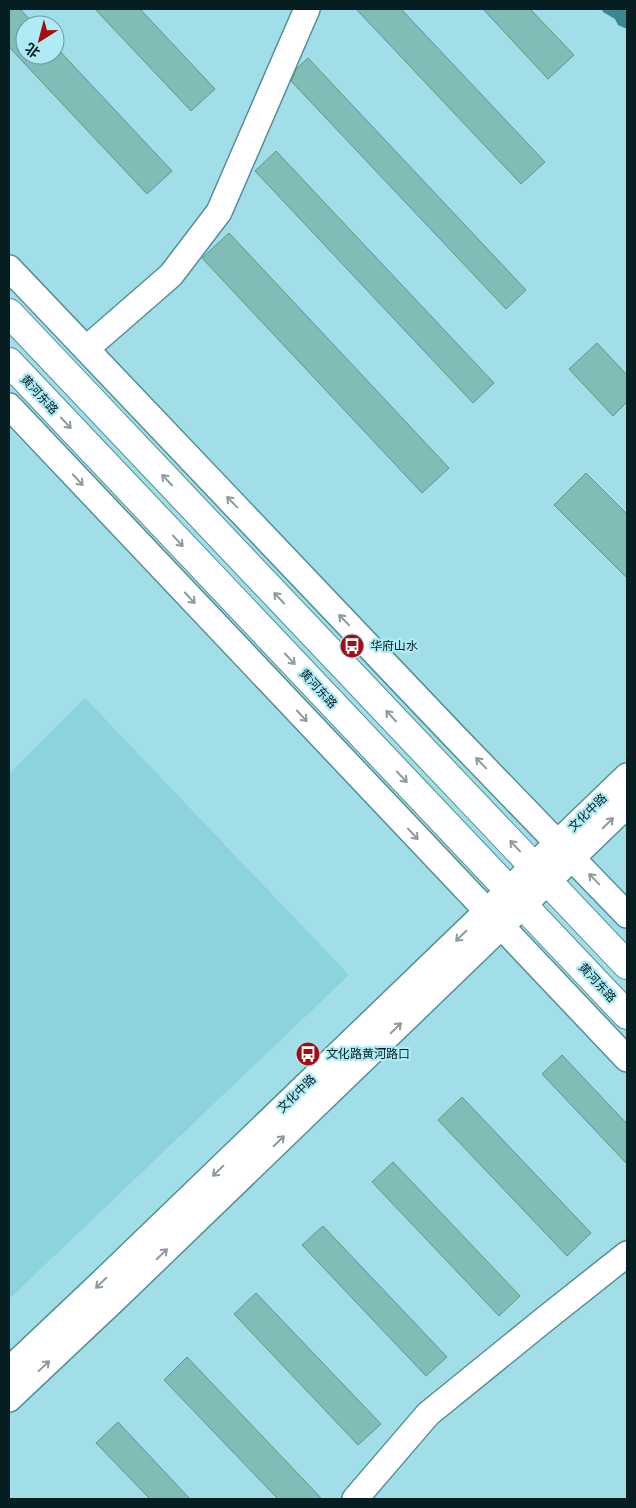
<svg xmlns="http://www.w3.org/2000/svg" width="636" height="1508" font-family="Signika,'Noto Sans SC',sans-serif">
<style>
.built{fill:#8cd3dd}
.water{fill:#388791}
.building{fill:#81bdb6;stroke:#5c9690}
.lines{fill:none;stroke-linecap:round;stroke-linejoin:round}
.minor-casing{stroke:#558f97;stroke-width:28}
.major-casing{stroke:#558f97;stroke-width:30}
.minor{stroke:#fff;stroke-width:25}
.major{stroke:#fff;stroke-width:28}
.oneway{stroke:#8f9a9c}
.labels{text-anchor:middle;dominant-baseline:central;stroke-width:4.5;stroke-linejoin:round;paint-order:stroke}
.street-label{font-size:12px;fill:#061e22;stroke:#aeebf4}
.poi-label{font-size:12px;fill:#061e22;stroke:#aeebf4;text-anchor:start}
</style>
<rect width="100%" height="100%" fill="#a2dee7"/>
<path class="built" d="M85,698L349,975L9,1299V774Z"/>
<path class="water" d="M602,9H624L627,12V29L618,25L615,19L603,12Z"/>
<g class="building">
<path d="M9,9H20L35,25H25V55H55V46L172,171L147,194L9,47Z"/>
<path d="M95,9H140L215,89L191,111Z"/>
<path d="M356,9H401L545,162L521,184Z"/>
<path d="M483,9H530L574,55L548,79Z"/>
<path d="M308,58L526,290L506,309L291,81L297,68Z"/>
<path d="M276,151L494,383L473,403L255,171Z"/>
<path d="M229,233L449,468L422,493L202,258Z"/>
<path d="M597,343L627,375V402L613,416L569,369Z"/>
<path d="M586,473L627,514V578L554,505Z"/>
<path d="M562,1055L627,1124V1164L542,1074Z"/>
<path d="M462,1097L591,1233L567,1256L438,1120Z"/>
<path d="M393,1162L520,1296L499,1316L372,1182Z"/>
<path d="M323,1226L447,1357L426,1376L302,1245Z"/>
<path d="M256,1293L381,1424L358,1445L234,1314Z"/>
<path d="M187,1357L322,1499H278L164,1380Z"/>
<path d="M118,1422L190,1499H150L96,1443Z"/>
</g>
<g class="lines">
<defs>
<g id="minor">
<path d="M9,268L456,738L627,915"/>
<path d="M86,349L171,275L219,212L307,9"/>
<path d="M9,406L627,1059"/>
<path d="M9,1370L100,1284L627,776"/>
<path d="M9,1399L115,1299L627,805"/>
<path d="M355,1499L428,1414L545,1319L627,1254"/>
</g>
<g id="major">
<path d="M9,313L627,965"/>
<path d="M9,362L627,1015"/>
</g>
</defs>
<use href="#minor" class="minor-casing"/>
<use href="#major" class="major-casing"/>
<use href="#minor" class="minor"/>
<use href="#major" class="major"/>
</g>
<defs><path id="oneway-shaft" d="M-6 0H5M1.5-3L5.5 0L1.5 3" fill="none" stroke-width="1.6" stroke-linecap="round" stroke-linejoin="round" transform="scale(1.25)"/></defs>
<g class="oneway">
<use href="#oneway-shaft" transform="translate(66 423) rotate(47)"/>
<use href="#oneway-shaft" transform="translate(78 480) rotate(47)"/>
<use href="#oneway-shaft" transform="translate(167 480) rotate(-133)"/>
<use href="#oneway-shaft" transform="translate(232 502) rotate(-134)"/>
<use href="#oneway-shaft" transform="translate(178 541) rotate(47)"/>
<use href="#oneway-shaft" transform="translate(190 598) rotate(47)"/>
<use href="#oneway-shaft" transform="translate(279 598) rotate(-133)"/>
<use href="#oneway-shaft" transform="translate(344 620) rotate(-134)"/>
<use href="#oneway-shaft" transform="translate(290 659) rotate(47)"/>
<use href="#oneway-shaft" transform="translate(302 716) rotate(47)"/>
<use href="#oneway-shaft" transform="translate(391 716) rotate(-133)"/>
<use href="#oneway-shaft" transform="translate(481 763) rotate(-134)"/>
<use href="#oneway-shaft" transform="translate(402 777) rotate(47)"/>
<use href="#oneway-shaft" transform="translate(608 823) rotate(-44)"/>
<use href="#oneway-shaft" transform="translate(413 834) rotate(47)"/>
<use href="#oneway-shaft" transform="translate(515 846) rotate(-133)"/>
<use href="#oneway-shaft" transform="translate(594 879) rotate(-134)"/>
<use href="#oneway-shaft" transform="translate(461 936) rotate(136)"/>
<use href="#oneway-shaft" transform="translate(396 1028) rotate(-44)"/>
<use href="#oneway-shaft" transform="translate(279 1141) rotate(-44)"/>
<use href="#oneway-shaft" transform="translate(218 1171) rotate(136)"/>
<use href="#oneway-shaft" transform="translate(162 1254) rotate(-44)"/>
<use href="#oneway-shaft" transform="translate(101 1283) rotate(136)"/>
<use href="#oneway-shaft" transform="translate(44 1366) rotate(-43)"/>
</g>
<defs>
<symbol id="bus-disc" viewBox="-11 -11 22 22"><circle r="9.5" fill="#a40d12" stroke="#aeebf4"/><path d="M-5-6H5V4H4V6H2V4H-2V6H-4V4H-5ZM-3.5-4V0h7V-4ZM-3.5 1.2v1.5H-2V1.2ZM2 1.2v1.5H3.5V1.2Z" fill="#fff"/></symbol>
</defs>
<g fill-rule="evenodd">
<use href="#bus-disc" x="338" y="632" width="28" height="28"/>
<use href="#bus-disc" x="294" y="1040" width="28" height="28"/>
</g>
<g class="labels">
<g class="street-label">
<text transform="translate(39 395) rotate(47)">黄河东路</text>
<text transform="translate(318 689) rotate(47)">黄河东路</text>
<text transform="translate(588 813) rotate(-44)">文化中路</text>
<text transform="translate(597 983) rotate(47)">黄河东路</text>
<text transform="translate(297 1094) rotate(-44)">文化中路</text>
</g>
<g class="poi-label">
<text x="370" y="646">华府山水</text>
<text x="326" y="1054">文化路黄河路口</text>
</g>
</g>
<rect width="636" height="1508" fill="none" stroke="#061e22" stroke-width="20"/>
<g transform="translate(40 40) rotate(216)"><circle r="24" fill="#aeebf4" stroke="#6b99a0"/>
<path d="M0-4L9 19L0 12L-9 19Z" fill="#a40d12"/>
<text y="-8" font-size="14" font-weight="bold" text-anchor="middle" fill="#061e22">北</text>
</g>
</svg>
